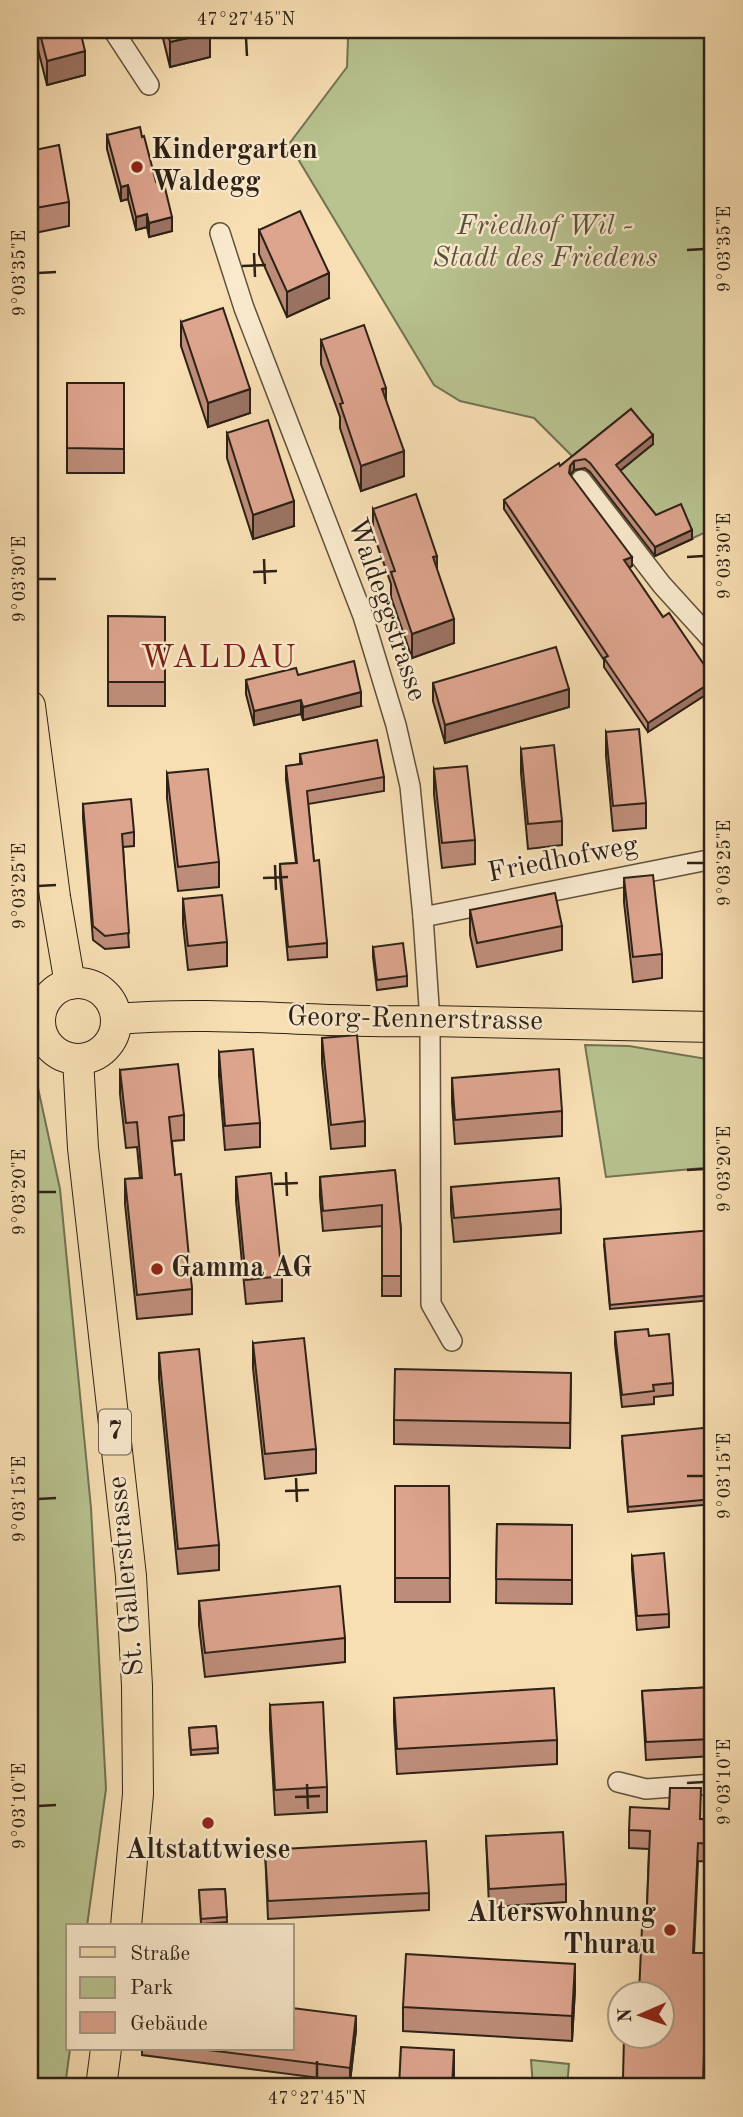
<svg xmlns="http://www.w3.org/2000/svg" width="743" height="2117" font-family="'Old Standard TT',serif">
<style>
.green{fill:#b8c390;stroke:#727253;stroke-width:2}
.lines{fill:none;stroke-linecap:round;stroke-linejoin:round}
.minor-casing{stroke:#60503d;stroke-width:22}
.primary-casing{stroke:#2d2116;stroke-width:32}
.minor{stroke:#faeace;stroke-width:19}
.primary{stroke:#f7dfb3;stroke-width:30}
.wall{fill:#be8d7a;stroke:#2d2116;stroke-width:2}
.shaded-wall{fill:#9b7363;stroke:#2d2116;stroke-width:2}
.building{fill:#dda48e;stroke:#2d2116;stroke-width:2}
.ticks{fill:none;stroke:#2d2116;stroke-width:2.5}
.poi-dot{fill:#8f2418;stroke:#faeace;stroke-width:2.5}
.labels{text-anchor:middle;dominant-baseline:central;stroke-width:5;stroke-linejoin:round;paint-order:stroke}
.shield{fill:#faeace;stroke:#6a5d4d;stroke-width:2}
.shield-label{font-size:26px;font-weight:bold;fill:#2d2116}
.poi-label{font-size:28px;font-weight:bold;fill:#2d2116;stroke:#faeace;text-anchor:start}
.park-label{font-size:28px;font-style:italic;fill:#57523b;stroke:#faeace}
.street-label{font-size:28px;fill:#2d2116;stroke:#faeace}
.quarter-label{font-size:32px;letter-spacing:2px;fill:#7a1f14;stroke:#faeace}
.neatline{fill:none;stroke:#2d2116;stroke-width:2.5}
.ticks-label{font-size:18px;text-anchor:middle;fill:#2d2116}
</style>
<rect width="100%" height="100%" fill="#f7dfb3"/>
<filter id="stains"><feTurbulence type="fractalNoise" baseFrequency=".00286" numOctaves="4"/><feColorMatrix values="0 0 0 0 .2 0 0 0 0 .09 0 0 0 0 .02 0 0 0 .5 -.17"/></filter>
<radialGradient id="worn" r=".72"><stop offset=".6" stop-color="#630" stop-opacity="0"/><stop offset="1" stop-color="#630" stop-opacity=".3"/></radialGradient>
<g class="green">
<path d="M342,30H713V535L710,530L648,559L577,461L534,418L460,401L434,385L289,144L347,67L348,38Z"/>
<path d="M585,1045L629,1046L713,1060V1167L606,1177Z"/>
<path d="M30,1062L33,1065L60,1189L91,1508L106,1789L87,1926H68V2049H70L65,2087H30Z"/>
<path d="M531,2060L569,2064L567,2087H533Z"/>
</g>
<g class="lines">
<defs>
<g id="minor">
<path d="M113,30L149,85"/>
<path d="M220,233L244,308L363,616L396,725L410,786L423,917L430,1021L431,1304L452,1341"/>
<path d="M581,480L662,585L713,641"/>
<path d="M423,917L713,859"/>
<path d="M618,1782L646,1789L713,1784"/>
</g>
<g id="primary">
<path d="M30,706L55,897L70,984"/>
<circle cx="78" cy="1021" r="38"/>
<path d="M116,1019C221,1010 326,1024 430,1021L713,1027"/>
<path d="M78,1059L83,1148L131,1576L137,1686L138,1794L126,1926"/>
<path d="M101,2087L106,2049"/>
</g>
</defs>
<use href="#minor" class="minor-casing"/>
<use href="#primary" class="primary-casing"/>
<use href="#minor" class="minor"/>
<use href="#primary" class="primary"/>
</g>
<g class="wall">
<path d="M33,30H80L85,75L47,85Z"/>
<path d="M161,30H209L210,57L170,67Z"/>
<path d="M107,135L156,182L172,231L149,237L147,227L136,230L128,199L121,201L107,149Z"/>
<path d="M30,151L69,202V226L30,234Z"/>
<path d="M259,230L329,298L287,317L259,254Z"/>
<path d="M181,322L250,413L208,427L181,346Z"/>
<path d="M321,340L386,400L404,476L361,491L340,428V417L321,364Z"/>
<rect x="67" y="383" width="57" height="90"/>
<path d="M631,409L653,444L620,471L656,515L692,539L655,556L590,472L585,468L574,470L570,475L632,566L629,568L663,617L713,678V690L648,732L604,667V660L504,509V500L560,466Z"/>
<path d="M227,433L294,526L253,539L227,458Z"/>
<path d="M373,509L454,643L412,658L391,597V584L373,533Z"/>
<path d="M108,616L165,617V706H108Z"/>
<path d="M298,675L361,706L303,720L301,714L254,725L246,694V680Z"/>
<path d="M433,683L569,707L445,743L433,701Z"/>
<path d="M606,732L646,803V828L613,831L606,756Z"/>
<path d="M521,749L562,821V845L528,849L521,773Z"/>
<path d="M300,754L384,777V791L308,804L314,861L327,943V957L288,960L280,878V864L296,863L286,780V766L300,764Z"/>
<path d="M434,769L475,840V864L442,868L434,794Z"/>
<path d="M167,773L219,862V887L178,891L167,798Z"/>
<path d="M83,804L134,832V846L123,847L129,947L105,949L93,940L83,818Z"/>
<path d="M624,878L662,954V978L633,982L624,902Z"/>
<path d="M183,899L227,942V966L188,970L183,924Z"/>
<path d="M470,910L562,926V950L477,967L470,935Z"/>
<path d="M373,947L407,976V986L377,990L373,957Z"/>
<path d="M322,1038L365,1121V1146L331,1149L322,1063Z"/>
<path d="M219,1052L260,1123V1147L225,1150L219,1076Z"/>
<path d="M120,1070L184,1115V1140L172,1141L175,1175L192,1289V1314L137,1319L125,1204V1179L140,1178L137,1147L126,1148L120,1094Z"/>
<path d="M452,1078L562,1111V1136L455,1144L452,1102Z"/>
<path d="M395,1170L401,1230V1296H382V1226L323,1231L320,1197V1177Z"/>
<path d="M236,1177L282,1276V1301L246,1304L236,1201Z"/>
<path d="M451,1187L561,1209V1233L454,1242L451,1211Z"/>
<path d="M713,1230V1300L610,1309L604,1244Z"/>
<path d="M615,1332L649,1336L673,1383V1395L654,1397V1404L622,1407L615,1344Z"/>
<path d="M253,1343L316,1449V1473L265,1479L253,1368Z"/>
<path d="M159,1353L219,1545V1570L178,1574L159,1378Z"/>
<path d="M571,1373L570,1448L394,1444V1420Z"/>
<path d="M713,1427V1504L628,1512L622,1441Z"/>
<path d="M395,1486H449L450,1602H395Z"/>
<path d="M497,1524L572,1525V1604L496,1603Z"/>
<path d="M632,1556L669,1614V1627L637,1630L632,1569Z"/>
<path d="M199,1601L345,1638V1662L205,1677L199,1625Z"/>
<path d="M713,1687V1756L646,1760L642,1691Z"/>
<path d="M394,1698L557,1740V1764L397,1774L394,1722Z"/>
<path d="M270,1705L327,1787V1812L275,1815L270,1729Z"/>
<path d="M216,1726L218,1753L191,1755L189,1728Z"/>
<path d="M701,1819L713,1820V1862L698,1861L694,1953L711,1971L710,1993H707L704,2087H612L623,2079L662,2036L645,1927L647,1906L649,1849L629,1848V1830Z"/>
<path d="M486,1836L566,1884V1902L489,1907Z"/>
<path d="M265,1850L429,1893V1910L268,1919Z"/>
<path d="M225,1889L227,1922L201,1924L199,1890Z"/>
<path d="M575,1989L572,2041L403,2031V2007Z"/>
<path d="M356,2030L350,2082L142,2055V2049H292Z"/>
</g>
<g class="shaded-wall">
<path d="M210,33V57L170,67V42Z"/>
<path d="M85,51V75L47,85V61Z"/>
<path d="M128,185V199L121,201V187Z"/>
<path d="M147,214V227L136,230V217Z"/>
<path d="M172,217V231L149,237V223Z"/>
<path d="M329,273V298L287,317V292Z"/>
<path d="M386,388V412L382,389Z"/>
<path d="M250,389V413L208,427V403Z"/>
<path d="M653,435V444L616,474V465Z"/>
<path d="M404,451V476L361,491V466Z"/>
<path d="M574,461V470L570,475L569,482L570,466Z"/>
<path d="M294,501V526L253,539V515Z"/>
<path d="M692,530V539L655,556V547Z"/>
<path d="M437,556V580L433,557Z"/>
<path d="M632,557V566L624,570V560Z"/>
<path d="M454,619V643L412,658V634Z"/>
<path d="M713,681V690L648,732V723Z"/>
<path d="M569,689V707L445,743V725Z"/>
<path d="M361,692V706L303,720V707Z"/>
<path d="M301,700V714L254,725V711Z"/>
<path d="M575,1964V1989L572,2041V2016Z"/>
<path d="M707,1975V1993L703,2087Z"/>
<path d="M356,2016V2030L350,2082V2068Z"/>
<path d="M454,2050V2075L453,2087H452Z"/>
</g>
<g class="building">
<path d="M39,30H80L85,51L47,61Z"/>
<path d="M167,30H209L210,33L170,42Z"/>
<path d="M140,127L142,137L144,136L156,182L161,180L163,189L165,188L172,217L149,223L147,214L136,217L128,185L121,187L107,135Z"/>
<path d="M59,145L69,202L30,209V151Z"/>
<path d="M300,211L329,273L287,292L259,230Z"/>
<path d="M223,308L250,389L208,403L181,322Z"/>
<path d="M364,325L386,388L382,389L404,451L361,466L340,404L343,403L321,340Z"/>
<path d="M67,383H124V449L67,448Z"/>
<path d="M631,409L653,435L616,465L656,515L681,504L692,530L655,547L590,463L585,459L574,461L570,466L569,473L632,557L624,560L663,617L669,613L713,678V681L648,723L604,658L608,656L504,500L559,463L560,466Z"/>
<path d="M268,420L294,501L253,515L227,433Z"/>
<path d="M416,494L437,556L433,557L454,619L412,634L391,572L395,571L373,509Z"/>
<path d="M108,616L165,617V682H108Z"/>
<path d="M556,647L569,689L445,725L433,683Z"/>
<path d="M354,661L361,692L303,707L301,700L254,711L246,680L296,668L298,675Z"/>
<path d="M639,729L646,803L613,806L606,732Z"/>
<path d="M377,740L384,777L307,791L314,861L319,860L327,943L288,947L280,864L297,863L286,766L302,764L300,754Z"/>
<path d="M554,745L562,821L528,824L521,749Z"/>
<path d="M467,766L475,840L442,843L434,769Z"/>
<path d="M208,769L219,862L178,867L167,773Z"/>
<path d="M131,799L134,832L122,834L129,933L105,936L93,926L83,804Z"/>
<path d="M653,875L662,954L633,957L624,878Z"/>
<path d="M555,893L562,926L477,943L470,910Z"/>
<path d="M222,895L227,942L188,946L183,899Z"/>
<path d="M403,943L407,976L377,980L373,947Z"/>
<path d="M357,1035L365,1121L331,1125L322,1038Z"/>
<path d="M253,1049L260,1123L225,1126L219,1052Z"/>
<path d="M178,1064L184,1115L169,1117L175,1175L181,1174L192,1289L137,1295L125,1179L142,1178L137,1122L126,1123L120,1070Z"/>
<path d="M559,1069L562,1111L455,1120L452,1078Z"/>
<path d="M395,1170L401,1230V1276H382V1205L323,1211L320,1177Z"/>
<path d="M271,1173L282,1276L246,1280L236,1177Z"/>
<path d="M559,1178L561,1209L454,1218L451,1187Z"/>
<path d="M713,1230V1295L610,1305L604,1239Z"/>
<path d="M648,1329L649,1336L669,1334L673,1383L653,1385L654,1391L622,1395L615,1332Z"/>
<path d="M304,1338L316,1449L265,1454L253,1343Z"/>
<path d="M199,1349L219,1545L178,1549L159,1353Z"/>
<path d="M395,1369L571,1373L570,1423L394,1420Z"/>
<path d="M713,1427V1499L628,1507L622,1436Z"/>
<path d="M395,1486H449L450,1578H395Z"/>
<path d="M497,1524L572,1525V1580L496,1579Z"/>
<path d="M664,1553L669,1614L637,1616L632,1556Z"/>
<path d="M340,1586L345,1638L205,1653L199,1601Z"/>
<path d="M713,1687V1739L646,1742L642,1691Z"/>
<path d="M554,1688L557,1740L397,1749L394,1698Z"/>
<path d="M323,1702L327,1787L275,1790L270,1705Z"/>
<path d="M216,1726L218,1748L191,1750L189,1728Z"/>
<path d="M670,1788H701L700,1819L713,1820V1844L698,1843L693,1953H711L710,1975H707L703,2082L674,2081V2087H612V2079H623L624,2036H662V1994H639L642,1927H645L647,1906L650,1831L629,1830L630,1807L669,1809Z"/>
<path d="M563,1832L566,1884L489,1889L486,1836Z"/>
<path d="M426,1841L429,1893L268,1901L265,1850Z"/>
<path d="M225,1889L227,1917L201,1919L199,1890Z"/>
<path d="M406,1954L575,1964L572,2016L403,2007Z"/>
<path d="M292,2008L356,2016L350,2068L200,2049H292Z"/>
<path d="M401,2047L454,2050L452,2087H399Z"/>
</g>
<path class="ticks" d="M246,38L247,56M687,250L704,249M254,253L255,277M242,266L266,265M38,273L56,272M687,557L704,556M264,559L265,584M253,572L277,571M38,579H56M687,863H704M275,865L276,890M263,878L288,877M38,886L56,885M687,1170L704,1169M286,1172L287,1196M274,1184L298,1183M38,1192H56M687,1476H704M296,1478L297,1502M285,1491L309,1490M38,1499L56,1498M687,1783L704,1782M307,1784L308,1809M295,1797L320,1796M38,1806L56,1805M317,2061V2078"/>
<g class="poi-dot">
<circle cx="137" cy="167" r="7"/>
<circle cx="157" cy="1269" r="7"/>
<circle cx="208" cy="1823" r="7"/>
<circle cx="670" cy="1930" r="7"/>
</g>
<g class="labels">
<rect class="shield" x="99" y="1409.5" width="32" height="45" rx="5"/>
<g class="shield-label">
<text x="115" y="1432">7</text>
</g>
<g class="poi-label">
<text x="151" y="151">Kindergarten<tspan x="151" dy="32">Waldegg</tspan></text>
<text x="171" y="1269">Gamma AG</text>
<text x="208" y="1851" text-anchor="middle">Altstattwiese</text>
<text x="656" y="1914" text-anchor="end">Alterswohnung<tspan x="656" dy="32">Thurau</tspan></text>
</g>
<g class="park-label">
<text x="545" y="227">Friedhof Wil -<tspan x="545" dy="32">Stadt des Friedens</tspan></text>
</g>
<g class="street-label">
<text transform="translate(386 610) rotate(71)">Waldeggstrasse</text>
<text transform="translate(563 860) rotate(-11)">Friedhofweg</text>
<text transform="translate(415 1020) rotate(1)">Georg-Rennerstrasse</text>
<text transform="translate(127 1576) rotate(-95)">St. Gallerstrasse</text>
</g>
<g class="quarter-label">
<text x="219" y="659">WALDAU</text>
</g>
</g>
<rect width="743" height="2117" fill="none" stroke="#f7dfb3" stroke-width="77"/>
<rect x="66" y="1924" width="228" height="126" fill="#faeace" stroke="#a89a84" stroke-width="2"/>
<rect x="80" y="1947" width="35" height="10" fill="#f7dfb3" stroke="#a89a84" stroke-width="2"/>
<text x="130" y="1960" font-size="21" fill="#2d2116">Straße</text>
<rect x="80" y="1977" width="35" height="21" fill="#b8c390" stroke="#a89a84" stroke-width="2"/>
<text x="130" y="1994" font-size="21" fill="#2d2116">Park</text>
<rect x="80" y="2012" width="35" height="21" fill="#dda48e" stroke="#a89a84" stroke-width="2"/>
<text x="130" y="2030" font-size="21" fill="#2d2116">Gebäude</text>
<g transform="translate(641 2015) rotate(268)"><circle r="33" fill="#faeace" stroke="#a89a84" stroke-width="2"/>
<path d="M0-5L12 26L0 18L-12 26Z" fill="#8f2418"/>
<text y="-10" font-size="19" font-weight="bold" text-anchor="middle" fill="#2d2116">N</text>
</g>
<rect x="38" y="38" width="666" height="2040" class="neatline"/>
<g class="ticks-label">
<text x="246" y="25">47°27'45"N</text>
<text transform="translate(724 249) rotate(-90)" y="6">9°03'35"E</text>
<text transform="translate(19 273) rotate(-90)" y="6">9°03'35"E</text>
<text transform="translate(724 556) rotate(-90)" y="6">9°03'30"E</text>
<text transform="translate(19 579) rotate(-90)" y="6">9°03'30"E</text>
<text transform="translate(724 863) rotate(-90)" y="6">9°03'25"E</text>
<text transform="translate(19 886) rotate(-90)" y="6">9°03'25"E</text>
<text transform="translate(724 1169) rotate(-90)" y="6">9°03'20"E</text>
<text transform="translate(19 1192) rotate(-90)" y="6">9°03'20"E</text>
<text transform="translate(724 1476) rotate(-90)" y="6">9°03'15"E</text>
<text transform="translate(19 1499) rotate(-90)" y="6">9°03'15"E</text>
<text transform="translate(724 1782) rotate(-90)" y="6">9°03'10"E</text>
<text transform="translate(19 1806) rotate(-90)" y="6">9°03'10"E</text>
<text x="317" y="2104">47°27'45"N</text>
</g>
<rect width="100%" height="100%" filter="url(#stains)"/>
<rect width="100%" height="100%" fill="url(#worn)"/>
</svg>
